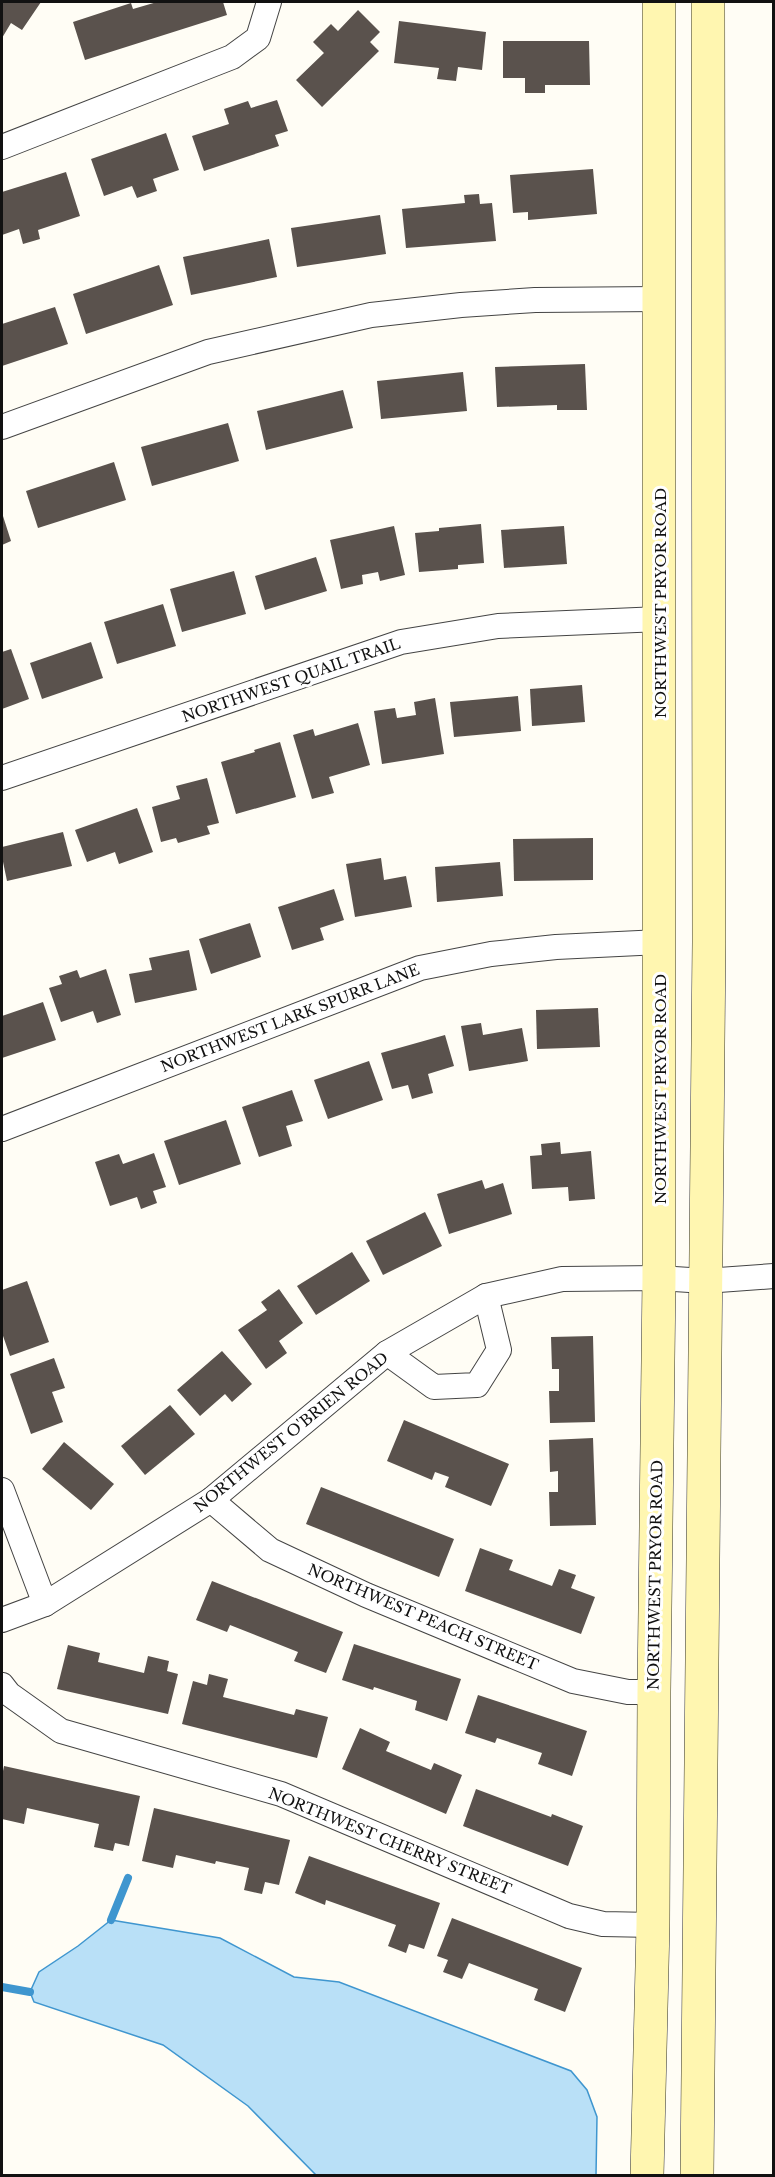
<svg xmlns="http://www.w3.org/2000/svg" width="775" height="2177" font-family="'Libre Baskerville',serif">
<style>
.water{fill:#b9e0f7;stroke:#3f96cf;stroke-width:1.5}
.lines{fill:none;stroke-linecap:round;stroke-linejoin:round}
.stream{stroke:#3f96cf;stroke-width:8}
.building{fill:#5a524d}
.minor-casing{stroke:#444;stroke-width:26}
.secondary-casing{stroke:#333;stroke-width:34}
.minor{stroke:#fff;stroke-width:24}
.secondary{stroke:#fff6b0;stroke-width:33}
.labels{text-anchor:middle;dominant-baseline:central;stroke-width:6;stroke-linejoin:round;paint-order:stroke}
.street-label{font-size:15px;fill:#111;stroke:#fff}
</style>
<rect width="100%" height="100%" fill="#fffdf5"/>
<path class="water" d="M111,1920L220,1938L294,1977L339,1982L571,2071L587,2090L597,2117L596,2175H316L248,2106L163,2045L34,2002L30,1992L39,1972L78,1946Z"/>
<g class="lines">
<g class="stream">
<path d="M111,1920L128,1878"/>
<path d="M2,1987L30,1992"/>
</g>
</g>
<g class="building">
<path d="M2,2H41L22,30L11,23L2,38Z"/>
<path d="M157,2H223L227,15L85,60L73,22L131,3L133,9Z"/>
<path d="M358,10L380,32L370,42L379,51L322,107L296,80L324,53L313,42L331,24L338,31Z"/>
<path d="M399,21L486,32L482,70L458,67L456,81L437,79L439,68L394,63Z"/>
<path d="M503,41H589L590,85H545V93H525V78H503Z"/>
<path d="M277,100L288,131L275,135L279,146L204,171L192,136L229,124L224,109L248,101L251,108Z"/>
<path d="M166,133L179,170L153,179L157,191L137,198L132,186L104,196L91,159Z"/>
<path d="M593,169L597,214L528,220V212L513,213L510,175Z"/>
<path d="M66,172L80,216L38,230L40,239L23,244L19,229L2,235V192Z"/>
<path d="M479,194L480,204L492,203L496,241L406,248L402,209L465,203L464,195Z"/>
<path d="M380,215L386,254L297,267L291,228Z"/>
<path d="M269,239L277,277L191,295L183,257Z"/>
<path d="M159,265L173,305L86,334L73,294Z"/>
<path d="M55,307L68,344L2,366V324Z"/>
<path d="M585,364L587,410H557V405L497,407L495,367Z"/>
<path d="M463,372L467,411L381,419L377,381Z"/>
<path d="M343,390L353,428L266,450L257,411Z"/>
<path d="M228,423L239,461L152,486L141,447Z"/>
<path d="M114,462L126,500L38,528L26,491Z"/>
<path d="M2,513L11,541L2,545Z"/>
<path d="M481,524L484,563L458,565V569L419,572L415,533L439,531V528Z"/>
<path d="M394,526L405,575L380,581L378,572L362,575L363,584L341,589L330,540Z"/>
<path d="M564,526L567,564L504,568L501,530Z"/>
<path d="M316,557L327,591L265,610L255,576Z"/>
<path d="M234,571L246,614L182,632L170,589Z"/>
<path d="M163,604L176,646L117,664L104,622Z"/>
<path d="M91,642L103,678L42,699L30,663Z"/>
<path d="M11,649L29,699L2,709V652Z"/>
<path d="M582,685L585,722L532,726L530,689Z"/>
<path d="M518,696L521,731L454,737L450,702Z"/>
<path d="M435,698L444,754L382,764L374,711L395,708L397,718L416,715L414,702Z"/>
<path d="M358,723L370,765L329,777L334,793L312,799L293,735L313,729L315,736Z"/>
<path d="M280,742L296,797L236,814L221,762L255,752L254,750Z"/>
<path d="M207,778L219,823L207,826L210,834L178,843L176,838L161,842L152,807L180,799L176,786Z"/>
<path d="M137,808L153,852L119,864L115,852L87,862L75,830Z"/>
<path d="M63,832L72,866L7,881L2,857V847Z"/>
<path d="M593,838V880L514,881L513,839Z"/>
<path d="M381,858L384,880L406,876L412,907L355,917L346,864Z"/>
<path d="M500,862L503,896L437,902L435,867Z"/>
<path d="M334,889L344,920L320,928L324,940L292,950L278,907Z"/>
<path d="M250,923L261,957L211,974L199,939Z"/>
<path d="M189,950L197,990L135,1003L129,974L152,970L149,958Z"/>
<path d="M106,969L121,1015L97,1023L93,1011L61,1022L49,988L62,984L59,976L77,970L80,978Z"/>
<path d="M43,1002L56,1040L2,1058V1016Z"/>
<path d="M598,1008L600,1047L537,1049L536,1010Z"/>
<path d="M481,1023L483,1035L522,1028L528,1061L469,1071L461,1026Z"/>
<path d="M445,1035L454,1066L428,1074L433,1093L412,1099L408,1085L392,1089L381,1053Z"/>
<path d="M369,1061L383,1100L328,1119L314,1080Z"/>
<path d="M292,1090L303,1121L286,1126L292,1146L259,1157L242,1107Z"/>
<path d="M226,1120L241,1164L179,1185L164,1141Z"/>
<path d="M560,1142L561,1154L591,1151L595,1199L569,1201L568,1187L532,1189L530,1156L542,1155L541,1144Z"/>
<path d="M154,1153L166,1187L153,1191L157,1203L141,1209L137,1197L110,1206L95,1162L119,1154L123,1164Z"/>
<path d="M482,1180L485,1189L503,1183L512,1214L449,1234L437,1194Z"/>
<path d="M425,1212L442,1246L383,1275L366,1241Z"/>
<path d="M352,1252L370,1281L316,1315L297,1286Z"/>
<path d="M27,1281L49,1342L10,1356L2,1333V1290Z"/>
<path d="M279,1289L303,1323L279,1341L287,1353L266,1369L238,1330L267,1310L261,1302Z"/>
<path d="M593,1336L595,1422L550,1423L549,1391H559V1369H552L551,1337Z"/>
<path d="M222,1351L252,1384L232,1402L225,1394L200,1416L177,1390Z"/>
<path d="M54,1358L65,1388L52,1392L63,1422L31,1434L10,1374Z"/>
<path d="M170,1405L195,1434L145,1475L121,1446Z"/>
<path d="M404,1420L509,1464L491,1506L445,1487L449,1477L435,1472L432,1480L387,1461Z"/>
<path d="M593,1438L596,1525L550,1526L549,1492H558V1471L550,1472L549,1440Z"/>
<path d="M64,1442L114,1484L91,1510L42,1469Z"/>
<path d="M321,1487L454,1539L439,1577L306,1524Z"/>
<path d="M480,1548L513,1560L509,1570L552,1586L559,1569L576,1575L571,1588L595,1597L581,1634L465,1591Z"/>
<path d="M212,1581L343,1632L326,1673L294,1661L298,1652L230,1625L227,1632L196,1620Z"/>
<path d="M354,1644L461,1679L447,1721L415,1710L417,1701L374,1687L373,1690L342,1680Z"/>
<path d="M68,1645L100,1653L98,1662L144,1673L148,1656L169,1661L167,1671L178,1674L168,1714L57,1689Z"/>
<path d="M209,1674L228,1679L223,1697L294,1715L296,1709L328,1717L317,1758L182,1724L193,1681L207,1685Z"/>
<path d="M478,1695L587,1731L572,1776L538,1764L542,1753L497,1738L495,1743L465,1733Z"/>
<path d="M360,1728L390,1742L386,1751L431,1770L434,1763L462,1775L446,1814L342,1769Z"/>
<path d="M4,1766L140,1796L129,1846L115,1843L113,1851L94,1847L99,1824L27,1808L24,1824L2,1819V1776Z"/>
<path d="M476,1789L551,1817L552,1814L583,1826L568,1866L463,1826Z"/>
<path d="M154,1808L290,1840L279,1885L265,1882L262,1894L244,1890L249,1868L216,1861L215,1864L176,1855L173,1868L142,1861Z"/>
<path d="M309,1856L440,1903L424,1949L409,1944L406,1953L388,1946L396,1925L326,1900L325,1905L295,1893Z"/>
<path d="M452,1918L582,1968L565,2012L534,2000L538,1989L469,1963L462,1979L443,1972L448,1960L437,1956Z"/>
</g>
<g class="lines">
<defs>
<g id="minor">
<path d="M2,147L232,57L258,38L269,2"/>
<path d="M2,427L208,352L371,315L461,305L535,300L659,299"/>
<path d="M2,778L401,642L498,626L660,619"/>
<path d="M2,1129L420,968L491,954L556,947L660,942"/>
<path d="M387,1353L434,1387L477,1385L499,1350L486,1296"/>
<path d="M2,1490L45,1604"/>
<path d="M211,1500L270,1550L366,1595L573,1681L628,1692H654"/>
<path d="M2,1620L45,1604L211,1500L387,1353L486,1296L562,1279L659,1278L705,1281L774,1276"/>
<path d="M2,1685L9,1694L61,1731L281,1794L569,1916L603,1924L653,1925"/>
</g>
<g id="secondary">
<path d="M647,2176L653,1925L654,1692L659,1278V2"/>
<path d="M697,2176L709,942L708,2"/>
</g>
</defs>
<use href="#minor" class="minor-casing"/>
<use href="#secondary" class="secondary-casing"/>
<use href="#minor" class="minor"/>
<use href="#secondary" class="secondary"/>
</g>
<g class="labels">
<g class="street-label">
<text transform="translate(660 603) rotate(-90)">NORTHWEST PRYOR ROAD</text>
<text transform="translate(291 680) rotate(-19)">NORTHWEST QUAIL TRAIL</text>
<text transform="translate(290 1018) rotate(-21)">NORTHWEST LARK SPURR LANE</text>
<text transform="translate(660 1089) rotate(-90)">NORTHWEST PRYOR ROAD</text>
<text transform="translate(291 1432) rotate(-39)">NORTHWEST O'BRIEN ROAD</text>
<text transform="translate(655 1575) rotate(-89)">NORTHWEST PRYOR ROAD</text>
<text transform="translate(423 1617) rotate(23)">NORTHWEST PEACH STREET</text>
<text transform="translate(390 1841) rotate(22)">NORTHWEST CHERRY STREET</text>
</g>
</g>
<rect width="775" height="2177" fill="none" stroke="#111111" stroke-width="6"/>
</svg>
